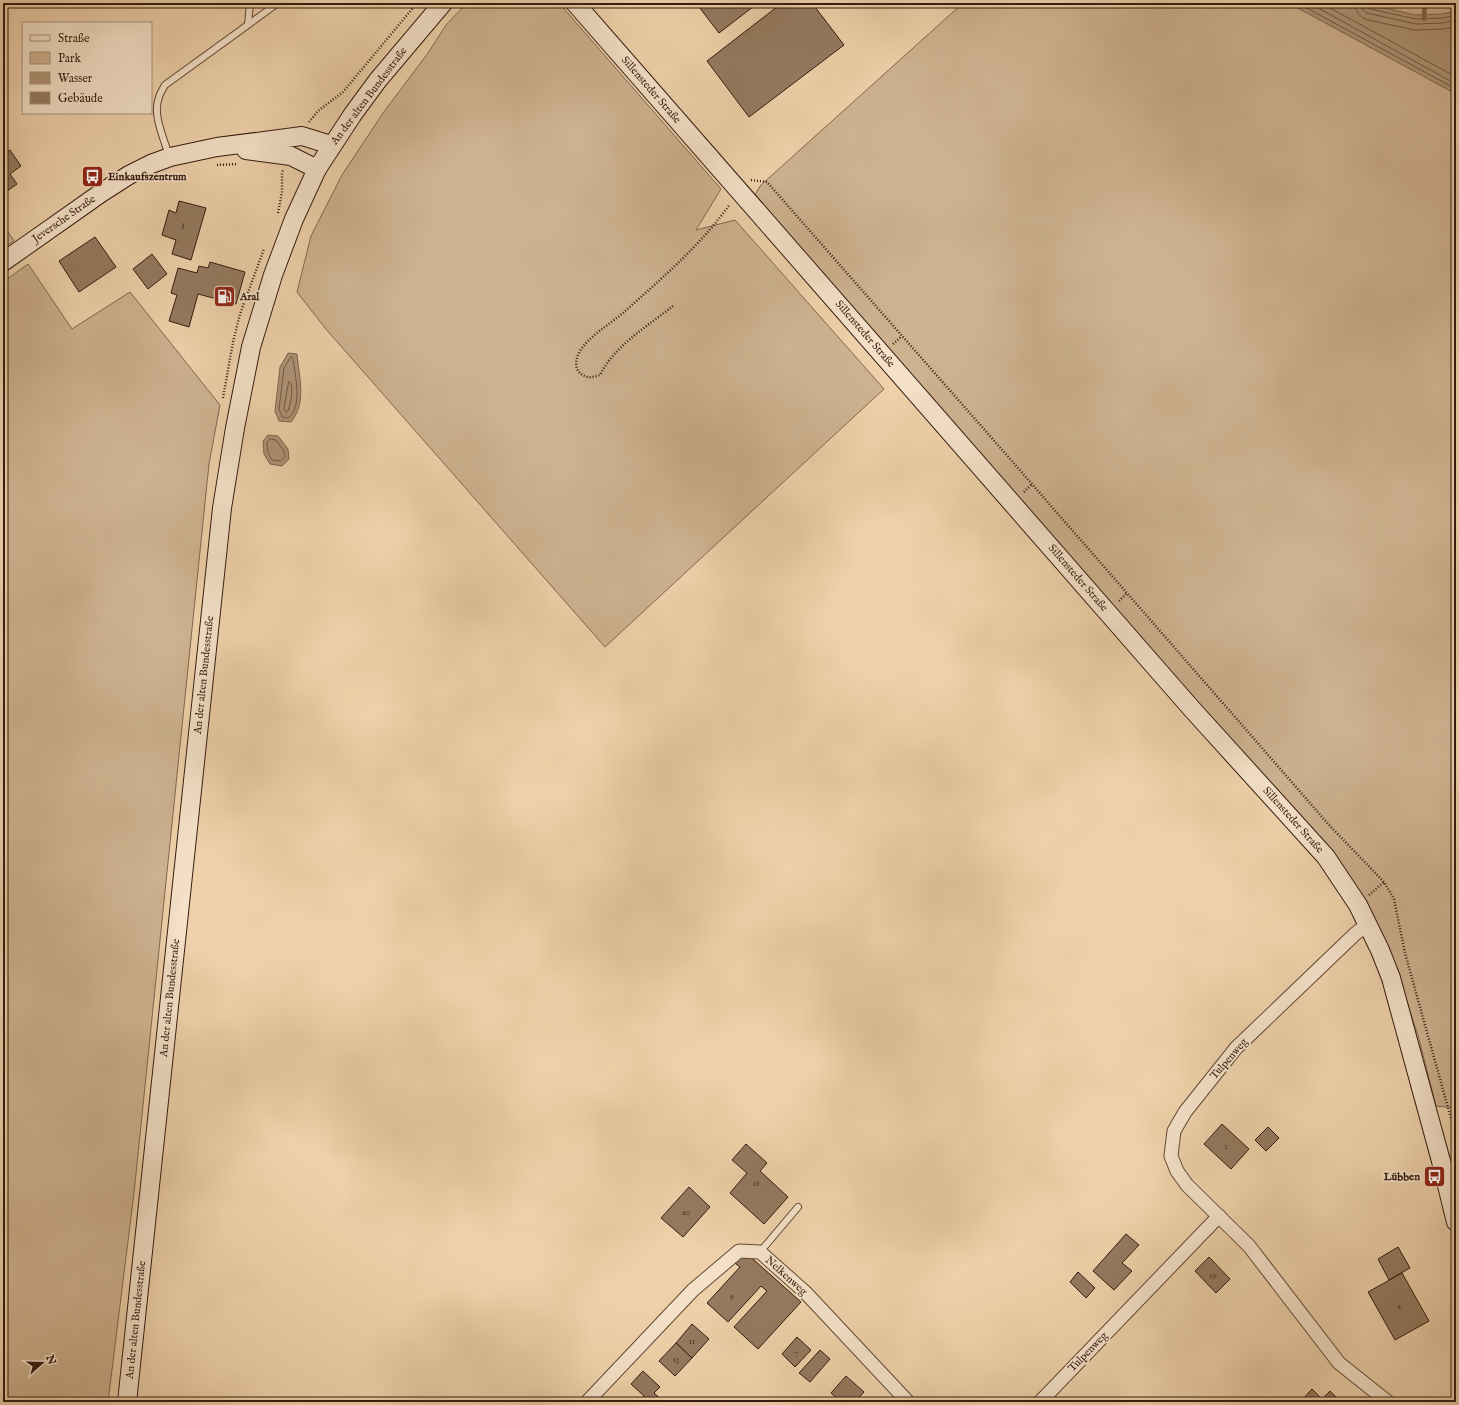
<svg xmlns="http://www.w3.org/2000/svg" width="1459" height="1405" font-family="'IM FELL English',serif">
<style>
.green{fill:#ceb290;stroke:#816650}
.water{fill:#af9376;stroke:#7e634d}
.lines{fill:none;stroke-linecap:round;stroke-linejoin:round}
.shore{stroke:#725743;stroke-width:1}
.stream{stroke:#7e634d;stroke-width:4.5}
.building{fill:#957a60;stroke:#341b10}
.lane-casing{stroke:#624836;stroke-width:8}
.street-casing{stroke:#624836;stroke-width:15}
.secondary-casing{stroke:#341b10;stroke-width:20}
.path{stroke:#341b10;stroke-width:2.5;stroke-dasharray:1 2;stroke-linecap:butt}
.lane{stroke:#f4e1c8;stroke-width:6}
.street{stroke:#f4e1c8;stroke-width:13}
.secondary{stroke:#f4e1c8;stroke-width:18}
.labels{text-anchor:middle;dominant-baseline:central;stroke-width:3.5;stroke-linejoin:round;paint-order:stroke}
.number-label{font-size:9px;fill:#4c3324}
.street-label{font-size:11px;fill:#341b10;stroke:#f4e1c8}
.poi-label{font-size:11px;font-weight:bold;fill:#341b10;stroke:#f4e1c8;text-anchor:start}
</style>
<rect width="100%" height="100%" fill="#eed1aa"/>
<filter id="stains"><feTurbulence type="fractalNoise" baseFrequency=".005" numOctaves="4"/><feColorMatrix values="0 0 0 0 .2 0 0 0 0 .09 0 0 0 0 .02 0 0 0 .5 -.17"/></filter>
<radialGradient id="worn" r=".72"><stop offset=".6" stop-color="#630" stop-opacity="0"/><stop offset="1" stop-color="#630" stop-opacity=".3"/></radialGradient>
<g class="green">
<path d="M467,3H559L721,189L696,230L735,220L884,389L605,647L325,328L297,292L311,236L342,175L383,113L428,53L446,25Z"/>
<path d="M963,3H1456V1108L1436,1106L1419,1039L1395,964L1364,904L754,196L761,185Z"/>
<path d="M3,225L14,241L3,248Z"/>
<path d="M28,264L72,329L130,292L220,405L209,464L134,1193L108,1402H3V282Z"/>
</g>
<g class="water">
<path d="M1300,3H1362L1416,15L1442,14L1456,11V94L1296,7Z"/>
<path d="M288,353L297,354C299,377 307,403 291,422L279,421L275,411L280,367Z"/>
<path d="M268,435L278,436L288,449L289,459L282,466L270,464L264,454L263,441Z"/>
</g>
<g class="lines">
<g class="shore">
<path d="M1302,3L1303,6L1456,89"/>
<path d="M1309,3L1456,84"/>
<path d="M1321,3L1456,77"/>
<path d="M1355,3C1355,12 1360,17 1368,20L1415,30L1444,29L1456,26"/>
<path d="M1361,3L1362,9L1367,13L1416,24L1443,23L1456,20"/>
<path d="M1366,3L1367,7L1370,9L1416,19L1443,18L1456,15"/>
<path d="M292,357L293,359C295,374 303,408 288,418L282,417L279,409L284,368L290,358Z"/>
<path d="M289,382L291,383C293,392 291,402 288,411L286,412L284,409Z"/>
<path d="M270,439L276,440L284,451L285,457L281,461L272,460L268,453L267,443Z"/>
</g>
<path class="stream" d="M1424,19L1425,3"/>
</g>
<g class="building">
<path d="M696,3H758L719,33Z"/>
<path d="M782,3H812L844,45L749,117L707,61Z"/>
<path d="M10,150L21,166L10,174L17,184L3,194V154Z"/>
<path d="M179,201L206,208L191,260L172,254L176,240L162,235L169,210L176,213Z"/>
<path d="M95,237L116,267L79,292L59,261Z"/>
<path d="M152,254L167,274L148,289L133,269Z"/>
<path d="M210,262L245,272L236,304L198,294L189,327L169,321L177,295L171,293L178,268L197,273L199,266L208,268Z"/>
<path d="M1222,1124L1249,1149L1231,1169L1204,1144Z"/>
<path d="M1268,1127L1279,1138L1266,1151L1255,1140Z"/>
<path d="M746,1144L767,1163L760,1171L788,1197L764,1224L730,1193L747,1173L732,1160Z"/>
<path d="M689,1187L710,1207L683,1237L661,1218Z"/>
<path d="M1126,1234L1139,1245L1122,1263L1132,1271L1114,1290L1093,1271Z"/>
<path d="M1398,1247L1410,1268L1389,1280L1378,1259Z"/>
<path d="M745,1252L801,1302L758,1349L734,1327L767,1291L761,1286L728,1322L707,1303L740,1267L735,1263Z"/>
<path d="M1209,1257L1230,1279L1216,1293L1195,1271Z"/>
<path d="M1078,1272L1095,1288L1086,1298L1070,1282Z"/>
<path d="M1402,1273L1429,1321L1395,1340L1368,1292Z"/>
<path d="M692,1324L709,1339L692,1358L676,1343Z"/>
<path d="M797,1337L811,1350L795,1367L782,1354Z"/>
<path d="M676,1343L692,1358L675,1376L659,1361Z"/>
<path d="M820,1350L830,1359L810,1382L799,1373Z"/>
<path d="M643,1371L660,1387L654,1393L664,1402H638L644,1396L631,1384Z"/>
<path d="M846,1376L864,1392L855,1402H841L831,1393Z"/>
<path d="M1312,1389L1322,1399L1319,1402H1300Z"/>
<path d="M1330,1391L1341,1402H1319Z"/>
</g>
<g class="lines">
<defs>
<g id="lane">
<path d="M248,24L250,3"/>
<path d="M169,156C164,138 152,115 159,97C160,93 163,89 165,85L278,3"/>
<path d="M760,1252L798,1207"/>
</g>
<g id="street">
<path d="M1368,924L1355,934L1236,1048L1185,1112L1174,1131L1171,1156L1177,1171L1187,1185L1249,1246L1339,1363L1388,1402"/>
<path d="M587,1402L693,1290L739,1251L760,1252L805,1292L908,1402"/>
<path d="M1040,1402L1219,1216"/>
</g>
<g id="secondary">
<path d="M575,3L1191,708L1326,857L1358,905L1380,950L1391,978L1441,1161L1456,1222"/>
<path d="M246,150L291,156L317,169"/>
<path d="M3,262L101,193L129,175L151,164L170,157L217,147L302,136L331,145"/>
<path d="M127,1402L222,508L235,428L251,347L273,275L294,219L317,169L353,114L378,80L443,3"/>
</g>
</defs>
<use href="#lane" class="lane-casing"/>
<use href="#street" class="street-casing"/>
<use href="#secondary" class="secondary-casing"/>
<g class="path">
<path d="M309,122L318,111L343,92L417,3"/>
<path d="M217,165L238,164"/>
<path d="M751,180L767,182L1011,460L1330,826L1384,882L1394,899L1405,953L1455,1133V1147"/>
<path d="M278,213L282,192V173L283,170"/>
<path d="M673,306C648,326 615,345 600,375C596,376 591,378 588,377C574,374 574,361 580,351C590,335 609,325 623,313C661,279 701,245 730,204"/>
<path d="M893,344L902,336"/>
<path d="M223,398L233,342L240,314L264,249"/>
<path d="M1024,492L1032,484"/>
<path d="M1119,601L1127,593"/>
<path d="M1369,895L1384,882"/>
</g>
<use href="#lane" class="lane"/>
<use href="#street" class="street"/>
<use href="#secondary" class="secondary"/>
</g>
<defs>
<symbol id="bus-square" viewBox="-11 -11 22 22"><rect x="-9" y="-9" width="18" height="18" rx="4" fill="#8f2418" stroke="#f4e1c8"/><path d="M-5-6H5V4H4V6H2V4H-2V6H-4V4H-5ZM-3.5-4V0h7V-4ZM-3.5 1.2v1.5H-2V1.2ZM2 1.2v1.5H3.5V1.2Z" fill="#fff"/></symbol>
<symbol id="fuel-square" viewBox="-11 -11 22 22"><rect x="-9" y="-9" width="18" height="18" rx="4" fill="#8f2418" stroke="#f4e1c8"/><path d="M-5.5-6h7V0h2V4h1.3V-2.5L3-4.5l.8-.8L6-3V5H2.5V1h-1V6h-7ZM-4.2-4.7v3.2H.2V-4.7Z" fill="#fff"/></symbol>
</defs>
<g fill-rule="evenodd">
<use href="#bus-square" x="80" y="164" width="25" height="25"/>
<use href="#fuel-square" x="212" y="284" width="25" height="25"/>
<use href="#bus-square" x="1422" y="1164" width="25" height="25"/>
</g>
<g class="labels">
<g class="number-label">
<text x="183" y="224">3</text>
<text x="1226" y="1146">1</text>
<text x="756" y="1183">18</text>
<text x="686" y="1212">20</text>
<text x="1213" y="1275">19</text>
<text x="732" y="1296">9</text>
<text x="1399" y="1306">2</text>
<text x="692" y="1341">11</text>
<text x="796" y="1352">7</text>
<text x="676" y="1359">13</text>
</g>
<g class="street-label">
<text transform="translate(651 90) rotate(49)">Sillensteder Straße</text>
<text transform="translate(369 96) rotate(-53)">An der alten Bundesstraße</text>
<text transform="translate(64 219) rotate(-35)">Jeversche Straße</text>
<text transform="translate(865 334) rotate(49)">Sillensteder Straße</text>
<text transform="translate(1078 578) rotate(49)">Sillensteder Straße</text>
<text transform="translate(204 675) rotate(-84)">An der alten Bundesstraße</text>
<text transform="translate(1293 820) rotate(48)">Sillensteder Straße</text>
<text transform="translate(170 998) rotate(-84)">An der alten Bundesstraße</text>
<text transform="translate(1229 1059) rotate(-49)">Tulpenweg</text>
<text transform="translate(786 1276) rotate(42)">Nelkenweg</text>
<text transform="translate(136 1320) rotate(-84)">An der alten Bundesstraße</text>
<text transform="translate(1088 1352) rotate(-46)">Tulpenweg</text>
</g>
<g class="poi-label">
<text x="108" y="177">Einkaufszentrum</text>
<text x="240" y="297">Aral</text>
<text x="1420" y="1177" text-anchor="end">Lübben</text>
</g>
</g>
<rect width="1459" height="1405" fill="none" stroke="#eed1aa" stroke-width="16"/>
<rect x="4" y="4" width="1451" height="1397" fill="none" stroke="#341b10" stroke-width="2"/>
<rect x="8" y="8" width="1443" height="1389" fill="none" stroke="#341b10"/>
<rect x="22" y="22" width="130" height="92" fill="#f4e1c8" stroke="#a7927e"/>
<rect x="30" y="35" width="20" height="6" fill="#f4e1c8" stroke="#a7927e"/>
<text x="58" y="42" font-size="12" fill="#341b10">Straße</text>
<rect x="30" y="52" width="20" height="12" fill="#ceb290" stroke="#a7927e"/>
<text x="58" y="62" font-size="12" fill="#341b10">Park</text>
<rect x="30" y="72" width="20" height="12" fill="#af9376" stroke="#a7927e"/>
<text x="58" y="82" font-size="12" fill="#341b10">Wasser</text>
<rect x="30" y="92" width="20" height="12" fill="#957a60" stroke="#a7927e"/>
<text x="58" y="102" font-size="12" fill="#341b10">Gebäude</text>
<g transform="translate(42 1363) rotate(70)" stroke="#f4e1c8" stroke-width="3" paint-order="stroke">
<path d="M0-3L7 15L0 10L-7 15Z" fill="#341b10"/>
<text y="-6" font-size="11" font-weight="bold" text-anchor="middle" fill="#341b10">N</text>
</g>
<rect width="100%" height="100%" filter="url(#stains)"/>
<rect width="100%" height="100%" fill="url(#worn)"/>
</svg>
